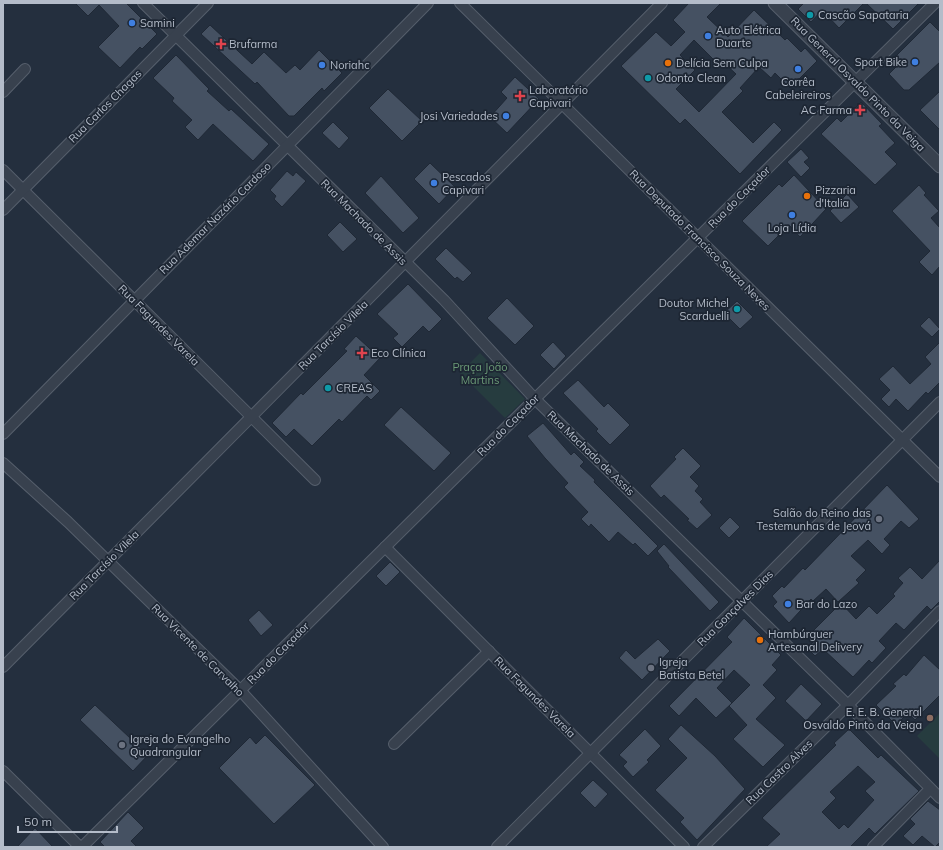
<svg xmlns="http://www.w3.org/2000/svg" width="943" height="850" font-family="Mulish,sans-serif">
<style>
.green{fill:#263c3f}
.building{fill:#455162;stroke:#1f2835;fill-rule:evenodd}
.lines{fill:none;stroke-linecap:round;stroke-linejoin:round}
.minor-casing{stroke:#565f6c;stroke-width:12}
.tertiary-casing{stroke:#565f6c;stroke-width:15}
.minor{stroke:#38414e;stroke-width:10}
.tertiary{stroke:#38414e;stroke-width:13}
.culture-dot{fill:#0f9aa8;stroke:#1d2633;stroke-width:1.5}
.shop-dot{fill:#3f7fe0;stroke:#1d2633;stroke-width:1.5}
.health-dot{fill:#e0444e;stroke:#1d2633;stroke-width:1.5}
.food-dot{fill:#e8710a;stroke:#1d2633;stroke-width:1.5}
.worship-dot{fill:#6b7280;stroke:#1d2633;stroke-width:1.5}
.education-dot{fill:#8d6e63;stroke:#1d2633;stroke-width:1.5}
.labels{text-anchor:middle;dominant-baseline:central;stroke-width:3.5;stroke-linejoin:round;paint-order:stroke}
.poi-label{font-size:11px;fill:#b4bcc9;stroke:#1d2633;text-anchor:start}
.street-label{font-size:11px;fill:#b4bcc9;stroke:#1d2633}
.park-label{font-size:11px;fill:#6b9a76;stroke:#1d2633}
</style>
<rect width="100%" height="100%" fill="#242f3e"/>
<g class="green">
<path d="M480,353L525,399L505,418L460,373Z"/>
<path d="M940,713V759L917,736Z"/>
</g>
<g class="building">
<path d="M75,3H126L157,34L142,49L140,47L120,68L98,47L119,26L99,5L88,16Z"/>
<path d="M689,3H721L707,17L728,37L754,10L785,40L787,38L801,52L805,48L817,61L790,88L775,73L771,78L759,67L740,88L743,91L722,112L753,143L774,122L782,130L740,174L685,119L680,124L621,66L656,32L671,46L685,32L673,20ZM694,40L717,63L721,60L736,74L699,112L676,89L695,70L680,55Z"/>
<path d="M804,3H864L839,28L822,10L811,22L798,9Z"/>
<path d="M866,3H919L893,29Z"/>
<path d="M930,22L940,32V62L909,90H904L889,74L901,62L896,56Z"/>
<path d="M210,25L252,64L264,52L286,73L295,65L300,70L319,50L342,73L324,91L322,88L294,116H289L257,82L255,84L201,34Z"/>
<path d="M176,55L209,89L207,91L229,111L231,109L269,144L253,161L213,124L198,140L185,127L192,120L172,101L174,98L153,78Z"/>
<path d="M515,77L539,99L507,133L490,117L507,98L501,92Z"/>
<path d="M388,89L422,121L402,141L369,108Z"/>
<path d="M940,91V130L920,110Z"/>
<path d="M861,102L882,124L879,126L895,143L885,152L897,164L875,185L821,134L837,118L841,122Z"/>
<path d="M333,122L349,138L339,149L322,133Z"/>
<path d="M801,149L809,158L804,162L810,168L801,177L787,162Z"/>
<path d="M430,163L455,187L439,204L414,179Z"/>
<path d="M287,171L293,176L296,172L306,181L282,207L274,199L276,196L270,190Z"/>
<path d="M794,175L826,209L800,237L789,225L768,246L742,221L779,184L782,187Z"/>
<path d="M381,176L419,218L403,233L365,193Z"/>
<path d="M919,185L926,193L924,195L939,211L931,218L940,228V266L932,275L919,262L930,251L892,211Z"/>
<path d="M847,194L859,207L841,223L830,211Z"/>
<path d="M340,222L357,239L343,252L327,235Z"/>
<path d="M446,248L472,273L463,282L457,277L455,279L435,259Z"/>
<path d="M408,284L442,319L429,332L423,326L402,347L393,338L398,334L377,314Z"/>
<path d="M507,298L534,326L515,345L487,318Z"/>
<path d="M737,301L753,317L740,329L724,313Z"/>
<path d="M929,317L940,329L932,337L920,326Z"/>
<path d="M356,336L380,358L364,375L380,391L371,400L367,396L342,422L339,419L312,446L294,429L286,437L272,423L301,393L303,395L347,351L344,349Z"/>
<path d="M553,342L566,356L554,369L540,355Z"/>
<path d="M940,342V382L928,394L926,392L908,411L896,399L889,407L881,399L890,390L879,379L893,366L910,384L931,364L925,357Z"/>
<path d="M578,380L604,407L608,403L630,425L610,445L596,431L598,429L563,393Z"/>
<path d="M401,407L451,453L434,471L384,425Z"/>
<path d="M543,423L571,455L574,452L584,462L580,466L595,480L594,482L658,546L648,556L635,543L633,545L618,532L609,542L591,524L589,527L581,519L588,512L564,487L568,483L545,458L527,436Z"/>
<path d="M683,448L701,466L690,477L699,486L695,491L703,499L700,502L712,515L697,529L687,520L689,519L664,495L661,498L650,486L676,459L674,457Z"/>
<path d="M887,485L919,519L909,528L901,521L884,539L890,545L882,554L868,540L851,556L866,570L856,580L859,583L838,602L826,589L813,601L811,599L789,623L773,606L777,602L772,596L782,586L784,588L803,568L805,570Z"/>
<path d="M730,517L740,527L729,538L719,528Z"/>
<path d="M664,544L719,602L710,611L668,567L669,566L657,551Z"/>
<path d="M940,560V601L931,610L927,606L904,630L896,623L879,641L886,648L872,663L869,660L853,677L823,649L815,656L807,648L813,642L807,637L841,603L856,619L869,606L877,614L895,596L893,594L903,583L898,578L910,567L922,579Z"/>
<path d="M390,562L400,572L386,586L376,576Z"/>
<path d="M259,610L273,625L261,636L248,620Z"/>
<path d="M744,618L781,655L772,665L777,670L763,685L776,698L756,719L785,745L763,767L733,739L747,725L729,706L750,685L734,670L717,688L732,703L716,718L696,698L679,716L669,706L732,642L727,637Z"/>
<path d="M658,639L670,651L642,680L619,658L626,650L635,659Z"/>
<path d="M924,655L940,670V695L915,720L908,713L896,725L876,705L896,686L893,684L904,674L906,676Z"/>
<path d="M801,684L822,704L806,721L785,701Z"/>
<path d="M95,705L148,755L133,771L80,720Z"/>
<path d="M681,725L715,756L745,789L697,840L680,822L684,818L655,790L687,758L668,739Z"/>
<path d="M645,729L661,746L647,760L649,762L633,777L623,766L627,762L619,755Z"/>
<path d="M849,729L878,758L881,755L919,791L875,834L869,828L850,847H766L780,834L762,818L836,745L834,743ZM858,766L875,782L865,791L874,800L848,828L844,824L839,829L822,812L836,798L830,792Z"/>
<path d="M265,735L315,785L274,824L219,768L250,737L256,744Z"/>
<path d="M593,780L608,794L595,808L580,793Z"/>
<path d="M928,801L940,810V842L935,847L922,836L913,845L903,836L915,824L910,819Z"/>
<path d="M128,812L144,828L131,841L137,847H105L100,842Z"/>
<path d="M35,828L53,847H17Z"/>
</g>
<g class="lines">
<defs>
<g id="minor">
<path d="M143,3L444,300L535,399L848,705L940,798"/>
<path d="M460,3L940,477"/>
<path d="M3,92L25,69"/>
<path d="M3,170L315,480"/>
<path d="M3,210L208,3"/>
<path d="M3,434L428,3"/>
<path d="M3,463L68,522L240,690L383,847"/>
<path d="M385,547L684,847"/>
<path d="M3,667L662,3"/>
<path d="M394,744L489,651"/>
<path d="M3,771L80,847"/>
<path d="M82,847L935,3"/>
<path d="M497,847L940,402"/>
<path d="M703,847L848,705L940,611"/>
<path d="M873,847L930,789"/>
</g>
<path id="tertiary" d="M775,3L940,166"/>
</defs>
<use href="#minor" class="minor-casing"/>
<use href="#tertiary" class="tertiary-casing"/>
<use href="#minor" class="minor"/>
<use href="#tertiary" class="tertiary"/>
</g>
<g class="culture-dot">
<circle cx="810" cy="15" r="4"/>
<circle cx="648" cy="78" r="4"/>
<circle cx="737" cy="309" r="4"/>
<circle cx="328" cy="388" r="4"/>
</g>
<g class="shop-dot">
<circle cx="132" cy="23" r="4"/>
<circle cx="708" cy="36" r="4"/>
<circle cx="915" cy="62" r="4"/>
<circle cx="322" cy="65" r="4"/>
<circle cx="798" cy="69" r="4"/>
<circle cx="506" cy="116" r="4"/>
<circle cx="434" cy="183" r="4"/>
<circle cx="792" cy="215" r="4"/>
<circle cx="788" cy="604" r="4"/>
</g>
<g class="health-dot">
<path d="M219 38h4v4h4v4h-4v4h-4v-4h-4v-4h4z"/>
<path d="M518 90h4v4h4v4h-4v4h-4v-4h-4v-4h4z"/>
<path d="M858 104h4v4h4v4h-4v4h-4v-4h-4v-4h4z"/>
<path d="M360 347h4v4h4v4h-4v4h-4v-4h-4v-4h4z"/>
</g>
<g class="food-dot">
<circle cx="668" cy="63" r="4"/>
<circle cx="807" cy="196" r="4"/>
<circle cx="760" cy="640" r="4"/>
</g>
<g class="worship-dot">
<circle cx="879" cy="519" r="4"/>
<circle cx="651" cy="668" r="4"/>
<circle cx="122" cy="745" r="4"/>
</g>
<circle class="education-dot" cx="930" cy="718" r="4"/>
<g class="labels">
<g class="poi-label">
<text x="818" y="15">Cascão Sapataria</text>
<text x="140" y="23">Samini</text>
<text x="716" y="30">Auto Elétrica<tspan x="716" dy="13">Duarte</tspan></text>
<text x="229" y="44">Brufarma</text>
<text x="907" y="62" text-anchor="end">Sport Bike</text>
<text x="676" y="63">Delícia Sem Culpa</text>
<text x="330" y="65">Noriahc</text>
<text x="656" y="78">Odonto Clean</text>
<text x="798" y="82" text-anchor="middle">Corrêa<tspan x="798" dy="13">Cabeleireiros</tspan></text>
<text x="529" y="90">Laboratório<tspan x="529" dy="13">Capivari</tspan></text>
<text x="852" y="110" text-anchor="end">AC Farma</text>
<text x="498" y="116" text-anchor="end">Josi Variedades</text>
<text x="442" y="177">Pescados<tspan x="442" dy="13">Capivari</tspan></text>
<text x="815" y="190">Pizzaria<tspan x="815" dy="13">d'Italia</tspan></text>
<text x="792" y="228" text-anchor="middle">Loja Lídia</text>
<text x="729" y="303" text-anchor="end">Doutor Michel<tspan x="729" dy="13">Scarduelli</tspan></text>
<text x="371" y="353">Eco Clínica</text>
<text x="336" y="388">CREAS</text>
<text x="871" y="513" text-anchor="end">Salão do Reino das<tspan x="871" dy="13">Testemunhas de Jeová</tspan></text>
<text x="796" y="604">Bar do Lazo</text>
<text x="768" y="634">Hambúrguer<tspan x="768" dy="13">Artesanal Delivery</tspan></text>
<text x="659" y="662">Igreja<tspan x="659" dy="13">Batista Betel</tspan></text>
<text x="922" y="712" text-anchor="end">E. E. B. General<tspan x="922" dy="13">Osvaldo Pinto da Veiga</tspan></text>
<text x="130" y="739">Igreja do Evangelho<tspan x="130" dy="13">Quadrangular</tspan></text>
</g>
<g class="street-label">
<text transform="translate(858 84) rotate(45)">Rua General Osvaldo Pinto da Veiga</text>
<text transform="translate(105 106) rotate(-45)">Rua Carlos Chagas</text>
<text transform="translate(739 197) rotate(-45)">Rua do Caçador</text>
<text transform="translate(215 218) rotate(-45)">Rua Ademar Nazário Cardoso</text>
<text transform="translate(364 222) rotate(45)">Rua Machado de Assis</text>
<text transform="translate(700 240) rotate(45)">Rua Deputado Francisco Souza Neves</text>
<text transform="translate(159 325) rotate(45)">Rua Fagundes Varela</text>
<text transform="translate(333 335) rotate(-45)">Rua Tarcísio Vilela</text>
<text transform="translate(508 425) rotate(-45)">Rua do Caçador</text>
<text transform="translate(591 453) rotate(44)">Rua Machado de Assis</text>
<text transform="translate(104 565) rotate(-45)">Rua Tarcísio Vilela</text>
<text transform="translate(735 608) rotate(-45)">Rua Gonçalves Dias</text>
<text transform="translate(198 650) rotate(45)">Rua Vicente de Carvalho</text>
<text transform="translate(278 653) rotate(-45)">Rua do Caçador</text>
<text transform="translate(535 697) rotate(45)">Rua Fagundes Varela</text>
<text transform="translate(779 772) rotate(-44)">Rua Castro Alves</text>
</g>
<g class="park-label">
<text x="480" y="367">Praça João<tspan x="480" dy="13">Martins</tspan></text>
</g>
</g>
<rect width="943" height="850" fill="none" stroke="#b4bcc9" stroke-width="8"/>
<path d="M18 826v6h99v-6" fill="none" stroke="#b4bcc9" stroke-width="2"/>
<text x="24" y="826" font-size="12" fill="#b4bcc9" stroke="#1d2633" stroke-width="3" paint-order="stroke">50 m</text>
</svg>
